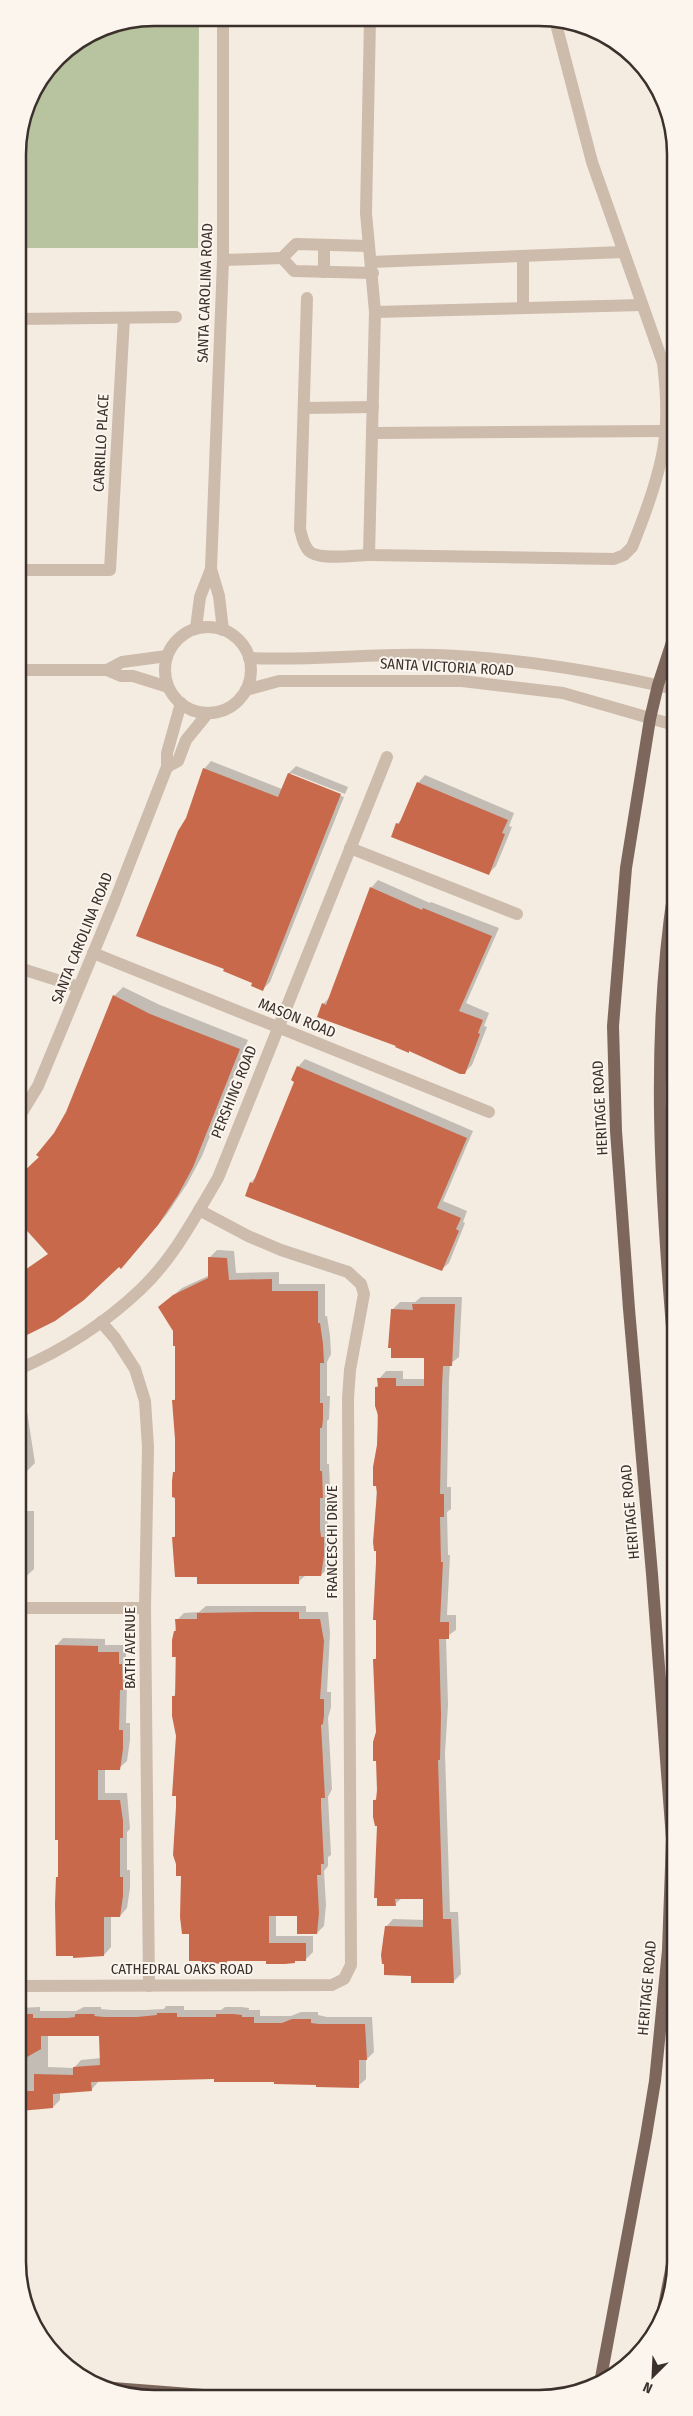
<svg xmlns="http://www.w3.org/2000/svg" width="693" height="2416" font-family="'Fira Sans Condensed',sans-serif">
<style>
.green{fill:#b8c4a0}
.shadow{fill:#0003;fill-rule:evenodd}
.building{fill:#c8694b}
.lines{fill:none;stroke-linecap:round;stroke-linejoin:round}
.minor{stroke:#cdbbac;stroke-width:12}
.major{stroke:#7d675c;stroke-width:12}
.labels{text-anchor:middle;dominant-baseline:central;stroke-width:4;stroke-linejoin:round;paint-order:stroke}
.street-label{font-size:15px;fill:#3b302b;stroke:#fbf5ee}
.rim{fill:none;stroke:#3b302b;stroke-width:2.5}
</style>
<rect width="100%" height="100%" fill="#f4ebe1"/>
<path class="green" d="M138,21H199L198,248H18V146L28,102L58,57L102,28Z"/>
<g class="shadow">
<path d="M211,761L282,789L289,773L296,766L348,787L345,794L291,773V775L344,797L270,982L263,989L254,982L187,818L204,769Z"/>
<path d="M425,775L514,813L509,826L512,827L496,866L489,873L393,836L398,823L403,818L418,783Z"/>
<path d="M378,880L430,903L431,902L499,928L466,1003L489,1013L484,1026L487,1027L472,1065L464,1073L361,1031L323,1004L330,997L371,888Z"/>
<path d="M123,987L160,1005L248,1040L202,1156L187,1184L167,1214L130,1258L19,1338V1273L52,1260L46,1243L41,1245L19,1221V1176L40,1157L67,1113L114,996Z"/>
<path d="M305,1059L473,1131L443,1201L467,1211L463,1222L465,1223L449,1263L441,1270L251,1182L256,1177L296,1081L298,1067Z"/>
<path d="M217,1250L234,1251L236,1273L279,1272V1284H325V1316H327L330,1336L331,1354L327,1362V1396H330L329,1419L327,1421V1464H329L330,1489L327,1493L328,1530H331L328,1568L321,1575H306L298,1582L198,1576L173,1538L176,1535L174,1472L177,1470V1439L173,1401L176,1398V1345L174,1331L160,1307L182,1288L210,1275V1257Z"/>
<path d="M421,1297H462L459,1357L450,1364L449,1379L447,1487H451V1509L447,1512L448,1555H450L447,1615H456V1630L446,1637L448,1705L445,1753L450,1912H458L461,1974L453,1982L412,1975L383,1963V1938L386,1935V1927L393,1919L425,1920L424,1897L402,1898L395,1904L374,1801L378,1797L374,1660L377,1657L378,1550L374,1542L379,1446L376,1387L379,1384V1379L386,1371H403V1379H425V1356L389,1346L392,1310L400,1302H415Z"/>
<path d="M19,1403L20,1406L26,1405L35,1463L27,1471L19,1472Z"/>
<path d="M19,1511H34V1569L21,1581H19Z"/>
<path d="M206,1606H306V1612H328L330,1633L327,1692H331V1707L328,1718L332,1789L328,1797L331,1855L328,1857V1866L324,1871L326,1905L324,1926L317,1933L298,1915H276V1936H313V1952L306,1959H297L295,1961L230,1959L226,1963L191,1933L183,1874L174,1854V1836L177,1833V1736L173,1697L176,1694L175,1632L177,1620L184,1613L199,1612Z"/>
<path d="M63,1638L105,1639V1645H126V1657H129L130,1665V1681L127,1684L126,1723H130V1740L127,1761L119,1768H105V1793H127L130,1829L127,1832V1870H130V1888L127,1908L120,1916H111V1947L104,1955L57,1878L59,1876L56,1646Z"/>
<path d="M166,2006H184V2010H221L225,2007H241L249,2008V2010H260V2016H291L301,2012H318V2015L327,2017H372L374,2052L366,2060V2079L358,2086L215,2078L99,2081L91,2090L60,2092V2100L53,2107L20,2109V2008L40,2007V2011H76L84,2007H101V2009L112,2010H145L164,2009ZM48,2035H101V2058L81,2060L74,2068L48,2067Z"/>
</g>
<g class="building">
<path d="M203,768L278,797L288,773L341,794L263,991L251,986L252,983L223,971L224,969L136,936L178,831L186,818Z"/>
<path d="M417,782L508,820L502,833L505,834L489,875L391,837L396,823L399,824Z"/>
<path d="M370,887L422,910L423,908L492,936L459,1011L483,1020L478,1033L480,1034L465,1074H460L409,1051V1053L395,1047L396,1046L317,1017L322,1003L326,1005Z"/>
<path d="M113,995L150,1014L240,1049L193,1167L178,1195L158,1225L121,1269L119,1267L84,1300L55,1321L19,1339V1274L48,1254L19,1222V1176L39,1157L36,1155L54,1133L66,1112Z"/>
<path d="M297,1066L467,1138L437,1208L461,1218L456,1229L459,1231L442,1271L245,1196L250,1182L253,1183L294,1082L291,1080Z"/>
<path d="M208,1257L227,1258L229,1280L272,1279V1291H318V1323H320L323,1344L324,1363H320V1403H323V1419L322,1428H320V1471H322L323,1498H320V1529L321,1537H324V1556L321,1576H299V1584H197V1577H175L172,1537H175V1498L172,1497V1481L173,1472H175V1439L172,1400H175V1346H173V1331L158,1307L173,1295L208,1278Z"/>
<path d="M412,1304H455L452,1366H443L442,1387L440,1494H444V1517H440L441,1562H443L440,1622H449V1639H439L441,1714L440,1760H438L443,1919H451L454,1983H411V1976L384,1975V1964H382L381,1955L385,1926L423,1927V1899H395L396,1906H377V1898H374L377,1826H375L373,1817V1800H376L377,1790L376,1761H373V1742L376,1732L373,1659H376V1620H373L376,1563V1551H374L373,1542L377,1493L376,1486H373V1467L377,1445L378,1415L375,1406V1387H378L377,1378H396V1386H424V1358H391V1348H388L391,1309L413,1310Z"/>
<path d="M256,1612H299V1619H320L324,1641L320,1699H324V1715L323,1724L321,1725L325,1798H321V1806L324,1864H321V1875H317L319,1913L317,1934H297V1916H269V1943H306V1961H295V1963L285,1964H266V1961H227V1964L201,1963V1961H189V1934H182L180,1917L181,1876H176V1864L173,1855L176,1807V1796H172L176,1736L172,1716V1696H175L176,1657H172V1640L174,1631H176L175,1619H197V1613Z"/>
<path d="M55,1645L98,1646V1652H119V1664H122L123,1690H120L119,1730H123V1749L120,1770H98V1800H120L123,1821V1838H120V1877H123V1896L120,1917H104V1956L73,1958V1956H56L55,1904L56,1877H58V1840H55Z"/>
<path d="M157,2013H177V2017H216V2014H233L242,2015V2017H254V2023H282L292,2019H311V2023L319,2024H365L367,2060H359V2088L316,2087V2085L274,2084V2082H214V2079L91,2082L92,2091L53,2094V2108L20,2111V2091H34V2074L73,2075V2067L100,2065L99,2036H41V2049L20,2061V2014H33V2018H67L75,2017V2014H95L94,2016L104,2017H137L157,2015Z"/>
</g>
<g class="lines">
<g class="minor">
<path d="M223,18V260L211,569L219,596L223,630"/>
<path d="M370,19L366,213L375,312L369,555L614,559L624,555L632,547C645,515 659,478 664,444C668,419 666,388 663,363L592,162L555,20"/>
<path d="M368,246L296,244L282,258L294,271L373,273"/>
<path d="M223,260L282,258"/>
<path d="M371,262L623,252"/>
<path d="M324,272V245"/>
<path d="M307,298L300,529C302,536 303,545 309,551C319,561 355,555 369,555"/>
<path d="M523,308V256"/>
<path d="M375,312L642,305"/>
<path d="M18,319L176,317"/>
<path d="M304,408L373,407"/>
<path d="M372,433L665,431"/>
<path d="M18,570H110L124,318"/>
<circle cx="208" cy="670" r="43"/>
<path d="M196,628L200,597L211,569"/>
<path d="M249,658C312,661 374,653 436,655C516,658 596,671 674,689"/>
<path d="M18,670H107L121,676H133L168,687"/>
<path d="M107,670L122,662L167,656"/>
<path d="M246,690L279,681H462L563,693L674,725"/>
<path d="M167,767L178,761L186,740L208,713"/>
<path d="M350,848L517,914"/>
<path d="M93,953L489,1112"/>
<path d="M19,968L79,987"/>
<path d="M19,1117L38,1086L114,903L167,767V753L181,703"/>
<path d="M101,1322L115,1338L135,1369L145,1401L148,1447L145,1608L149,1986"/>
<path d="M19,1369C63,1350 105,1323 140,1290C173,1259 195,1217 218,1178L387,757"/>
<path d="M19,1608H145"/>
<path d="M20,1986L332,1985L344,1979L351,1965L348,1398L350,1370L364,1294L361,1284L348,1272L281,1250L248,1236L199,1210"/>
</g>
<g class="major">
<path d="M674,889C650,1044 661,1196 674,1352"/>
<path d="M661,2321L675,2250"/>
<path d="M600,2383L646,2136L655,2081L668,1950L672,1839L652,1574L629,1309L616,1131L613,1026L626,868L650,719L658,685L673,639"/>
<path d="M113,2388L216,2396"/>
</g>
</g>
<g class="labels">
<g class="street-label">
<text transform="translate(205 293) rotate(-88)">SANTA CAROLINA ROAD</text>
<text transform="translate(101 443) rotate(-87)">CARRILLO PLACE</text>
<text transform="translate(447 667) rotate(3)">SANTA VICTORIA ROAD</text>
<text transform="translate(82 938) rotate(-68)">SANTA CAROLINA ROAD</text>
<text transform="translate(297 1018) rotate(22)">MASON ROAD</text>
<text transform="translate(234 1092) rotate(-68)">PERSHING ROAD</text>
<text transform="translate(600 1108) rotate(-93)">HERITAGE ROAD</text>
<text transform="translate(630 1512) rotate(-95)">HERITAGE ROAD</text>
<text transform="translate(332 1542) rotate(-90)">FRANCESCHI DRIVE</text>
<text transform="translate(130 1648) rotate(-90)">BATH AVENUE</text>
<text x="182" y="1969">CATHEDRAL OAKS ROAD</text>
<text transform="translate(647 1988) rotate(-85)">HERITAGE ROAD</text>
</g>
</g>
<path d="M0 0H693V2416H0ZM154 26H539A128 128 0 0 1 667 154V2262A128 128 0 0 1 539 2390H154A128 128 0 0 1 26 2262V154A128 128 0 0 1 154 26Z" fill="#fbf5ee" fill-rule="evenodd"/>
<path class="rim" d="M154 26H539A128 128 0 0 1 667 154V2262A128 128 0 0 1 539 2390H154A128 128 0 0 1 26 2262V154A128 128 0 0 1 154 26Z"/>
<g transform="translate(653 2376) rotate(204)" stroke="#fbf5ee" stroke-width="4" paint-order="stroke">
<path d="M0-4L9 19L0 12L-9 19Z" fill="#3b302b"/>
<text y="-8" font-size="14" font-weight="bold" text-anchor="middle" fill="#3b302b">N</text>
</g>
</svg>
